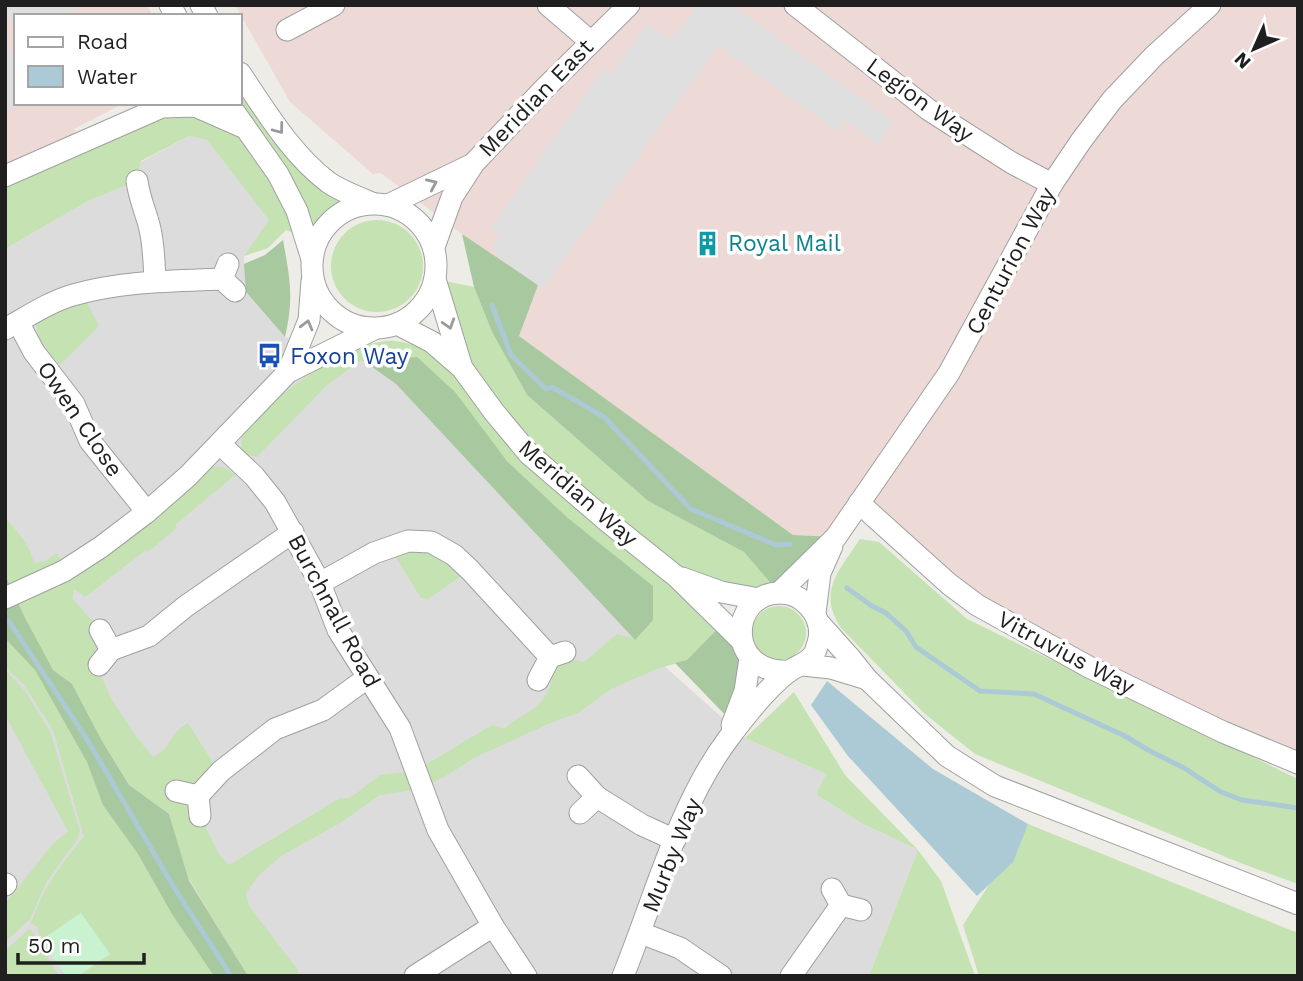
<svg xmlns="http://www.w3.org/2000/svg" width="1303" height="981" font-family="'Work Sans',sans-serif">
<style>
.residential{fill:#dcdcdc}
.commercial{fill:#eddad7}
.grass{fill:#c5e2b2}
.forest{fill:#a8c8a0}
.park{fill:#c9f3d0}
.parking{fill:#dfdfdf}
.water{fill:#acc9d6}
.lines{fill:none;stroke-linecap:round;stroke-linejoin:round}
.stream{stroke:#acc9d6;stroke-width:5}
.minor-casing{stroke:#a0a0a0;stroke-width:23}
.minor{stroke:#fff;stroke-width:21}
.oneway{stroke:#9a9a9a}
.labels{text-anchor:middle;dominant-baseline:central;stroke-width:7;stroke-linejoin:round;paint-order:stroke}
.street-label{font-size:23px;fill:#1f1f1f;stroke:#fff}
.culture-label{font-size:23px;fill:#0d838f;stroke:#fff;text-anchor:start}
.transit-label{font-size:23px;fill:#164399;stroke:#fff;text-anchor:start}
</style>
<rect width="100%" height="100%" fill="#eeece6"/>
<path class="residential" d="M189,136L207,140L270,220L244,256L246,292L285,337L362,360L396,384L635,640L745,738L826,774L816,794L861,823L918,850L869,976H5V249L88,201L137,181L141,162Z"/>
<g class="commercial">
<path d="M5,5H147L153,16H16V103H124L74,129L88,155L5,192Z"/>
<path d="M235,5H1298V762L968,598L859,503L836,537L793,535L519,336L535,289L381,173L373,174L290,102Z"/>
</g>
<g class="grass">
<path d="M240,73L260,103L359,205C329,216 321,230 312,259L306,238L286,230L268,248L244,256L269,220L207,140L189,136L141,161L137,181L88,201L5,249V176L57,152L195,106L240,103Z"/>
<circle cx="377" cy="266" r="46"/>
<path d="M435,279L474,287L492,332L527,395L648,501L744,552L779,593L678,577L723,623L687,660L657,669L611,689L578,713L555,721L472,759L449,774L421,789L380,795L340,823L281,856L259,875L246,893L249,906L297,969L298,976H248L188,877L169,814L129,785L102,741L72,684L53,670L25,618L5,575V522L7,520C18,532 31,547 34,563L45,561L57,553L71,582L70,578L207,469C219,464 226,467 235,475L175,525L177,528L148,552L146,550L85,597L74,589L73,599L100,630V674L112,700L135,735L153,757C173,747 168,734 188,723L213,763L221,771L200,816L219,854L229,865L340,798H349L354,795L380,775L415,771L492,725L505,729C514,718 528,715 538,705C550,694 552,678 556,663L564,658L584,662L617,634L635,639L569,519L507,461L481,428L417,357L362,360L328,384L257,457L243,454C241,447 240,440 244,433C253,414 318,366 339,356C353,349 370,343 385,341C412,339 438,356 461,367Z"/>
<path d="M85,299L99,326L60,365L41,344L36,325L41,318Z"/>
<path d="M860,539L879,542L967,619L1298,779V884L1243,864L975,754L925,714L841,628C817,591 839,571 860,539Z"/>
<path d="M408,541L470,570L428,599L421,598L390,548Z"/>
<circle cx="779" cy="633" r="27"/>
<path d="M5,638L35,670L87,762L103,805L138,854L172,914L214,976H78L109,954L81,913L41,940L37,927L31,923C42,890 61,863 84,837L53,730L24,685L5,667Z"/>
<path d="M5,670L25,691L50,731L80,831L77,840L47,881L30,919L5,942V904L52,845L68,831L5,715Z"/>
<path d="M794,692L845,775L918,850L941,881L975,976H869L918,850L861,823L816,794L826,774L745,738Z"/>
<path d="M1028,824L1298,933V976H979L963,925Z"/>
<path d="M29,929L32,931L59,976H5V951Z"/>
</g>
<g class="forest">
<path d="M462,234L538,285L519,336L793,535L836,537L779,593L744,552L648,501L527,395L492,332L474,287Z"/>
<path d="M283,240C290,279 294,298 285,337L246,292L244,264L265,255Z"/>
<path d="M417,357L455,392L507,461L569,519L653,586V620L635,640L396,384L362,360Z"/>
<path d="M5,575L24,616L53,670L72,684L102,741L129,785L169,814L189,881L248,976H214L172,914L138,854L103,805L87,762L35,670L5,638Z"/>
<path d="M723,623L750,658L733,723L675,663L687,660Z"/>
</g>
<path class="park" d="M81,913L110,954L78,976H66L41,940Z"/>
<g class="parking">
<path d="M5,5H88L60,16H16V20L14,18L5,21Z"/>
<path d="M697,5H731L894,122L878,144L846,121L838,132L718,46L543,289L496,255L493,244L500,234L491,228L603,68L612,74L647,24L671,41Z"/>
<path d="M5,45L16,60V103H22L6,113Z"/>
</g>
<path class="water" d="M827,681L933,769L1028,824L1013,862L977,896L848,756L811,705Z"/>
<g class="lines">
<g class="stream">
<path d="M492,305L511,355L546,389L552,387L604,417L691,509L776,545L790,544"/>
<path d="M847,588L872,606L886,613L906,631L916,647L980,691L1034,694L1125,736L1148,750L1184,768L1221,792L1242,800L1298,808"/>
<path d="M9,621L88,741L172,884L231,976"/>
</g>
<defs>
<g id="minor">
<path d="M170,5L176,16"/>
<path d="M201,5L207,16"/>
<path d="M548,5L591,42"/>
<path d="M795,5L929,110L1012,163L1052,184"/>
<path d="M287,30L334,5"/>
<path d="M240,73C265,110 291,154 328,182C341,191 357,197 372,203"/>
<path d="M228,103L278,174L297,211L312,259"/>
<path d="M5,176L162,107L195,106L245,128"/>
<path d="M137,181C139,197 145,210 149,225C154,243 154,262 155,281"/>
<circle cx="374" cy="266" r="62"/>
<path d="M388,205L473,164"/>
<path d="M434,247L452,197L474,163L543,90L629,5"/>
<path d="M228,264L222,279L235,291"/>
<path d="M435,279L462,368"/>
<path d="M18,322L34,352L74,404L90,441L147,512"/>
<path d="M397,324L432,342L462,368L494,412L529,454L607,521L677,577L741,640"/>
<path d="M5,329C27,317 49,302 73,295C121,281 173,281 222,279"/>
<path d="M288,372L309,320L312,281"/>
<path d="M220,444L254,476L275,502L320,583L338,630L400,728L438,830L493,926L526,976"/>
<path d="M859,503L949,584L977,605L1089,667L1223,732L1298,763"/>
<path d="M682,578L721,592L759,599"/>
<path d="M320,583L374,553L408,541L431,542L454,555L470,570L550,657"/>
<path d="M779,593L836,537L949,373L1052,184L1081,141L1112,100L1154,56L1210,5"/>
<path d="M5,598L64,571L101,547L147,512L188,476L288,372L374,329"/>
<path d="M815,613L820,573L832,546"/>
<path d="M818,622L851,659L867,679L947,756L995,786L1298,904"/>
<path d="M111,650L149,636L186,606L293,532"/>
<path d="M99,665L111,650L100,630"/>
<path d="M803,665L831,668L867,679"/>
<path d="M538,680L550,657L565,652"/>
<path d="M732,725L745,691L750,658"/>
<path d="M578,776L597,797L642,825L675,840"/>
<path d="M176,791L198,796L200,816"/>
<path d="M198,796L221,771L275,729L323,710L367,678"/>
<path d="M580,813L597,797"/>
<path d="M5,885L6,884"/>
<path d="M832,889L841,905L861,910"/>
<path d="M641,933L680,948L721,976"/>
<path d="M415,976L493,926"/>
<path d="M623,976C654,900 679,804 728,739C745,716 766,689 788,672C797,665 807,664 814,654C816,650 818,643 819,639C823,616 803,592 779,593C729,594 725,675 790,671"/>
<path d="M791,976L841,905"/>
</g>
</defs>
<use href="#minor" class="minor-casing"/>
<use href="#minor" class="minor"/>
</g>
<defs><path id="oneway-chevron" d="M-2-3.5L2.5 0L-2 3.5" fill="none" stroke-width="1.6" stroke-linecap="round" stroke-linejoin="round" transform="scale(1.75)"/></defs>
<g class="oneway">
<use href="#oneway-chevron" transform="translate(279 129) rotate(53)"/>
<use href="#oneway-chevron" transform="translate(432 184) rotate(-24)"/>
<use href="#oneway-chevron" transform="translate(449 324) rotate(73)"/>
<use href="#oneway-chevron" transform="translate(307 325) rotate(-75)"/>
</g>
<defs>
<symbol id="building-bare" viewBox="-9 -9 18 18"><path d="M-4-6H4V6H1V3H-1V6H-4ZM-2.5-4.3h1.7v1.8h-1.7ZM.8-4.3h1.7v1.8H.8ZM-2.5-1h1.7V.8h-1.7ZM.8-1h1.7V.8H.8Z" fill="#0f9aa8" stroke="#fff" stroke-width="2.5" paint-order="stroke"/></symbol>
<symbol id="bus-bare" viewBox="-9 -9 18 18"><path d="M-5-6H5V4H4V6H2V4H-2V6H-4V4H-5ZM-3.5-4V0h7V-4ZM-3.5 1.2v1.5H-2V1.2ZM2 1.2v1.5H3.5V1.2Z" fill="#1a4fb4" stroke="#fff" stroke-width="2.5" paint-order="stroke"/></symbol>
</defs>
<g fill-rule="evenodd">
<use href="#building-bare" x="690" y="226" width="35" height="35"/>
<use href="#bus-bare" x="252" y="338" width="35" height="35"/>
</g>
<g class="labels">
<g class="street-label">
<text transform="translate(536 98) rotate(-46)">Meridian East</text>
<text transform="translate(920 100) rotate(36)">Legion Way</text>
<text transform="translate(1011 261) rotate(-62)">Centurion Way</text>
<text transform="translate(80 419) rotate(56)">Owen Close</text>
<text transform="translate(578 493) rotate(41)">Meridian Way</text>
<text transform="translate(334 611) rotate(62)">Burchnall Road</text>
<text transform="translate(1066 653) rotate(28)">Vitruvius Way</text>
<text transform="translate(672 855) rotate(-68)">Murby Way</text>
</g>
<g class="culture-label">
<text x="728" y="243">Royal Mail</text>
</g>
<g class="transit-label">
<text x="290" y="356">Foxon Way</text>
</g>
</g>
<rect width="1303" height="981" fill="none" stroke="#1f1f1f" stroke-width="14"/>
<rect x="14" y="14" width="228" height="91" fill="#ffffff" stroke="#a5a5a5" stroke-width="2"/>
<rect x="28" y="37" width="35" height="10" fill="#ffffff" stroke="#a5a5a5" stroke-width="2"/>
<text x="77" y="49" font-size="21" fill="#1f1f1f">Road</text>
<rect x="28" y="66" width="35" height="21" fill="#acc9d6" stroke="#a5a5a5" stroke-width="2"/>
<text x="77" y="84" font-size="21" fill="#1f1f1f">Water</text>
<g transform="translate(1254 49) rotate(225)" stroke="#ffffff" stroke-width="5" paint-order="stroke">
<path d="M0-5L12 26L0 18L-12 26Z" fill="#1f1f1f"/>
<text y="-10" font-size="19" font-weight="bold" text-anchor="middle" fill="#1f1f1f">N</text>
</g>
<path d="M18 953v10h126v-10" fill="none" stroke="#1f1f1f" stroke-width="3.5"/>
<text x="28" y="953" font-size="21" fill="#1f1f1f" stroke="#ffffff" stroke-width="5" paint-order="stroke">50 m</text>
</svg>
